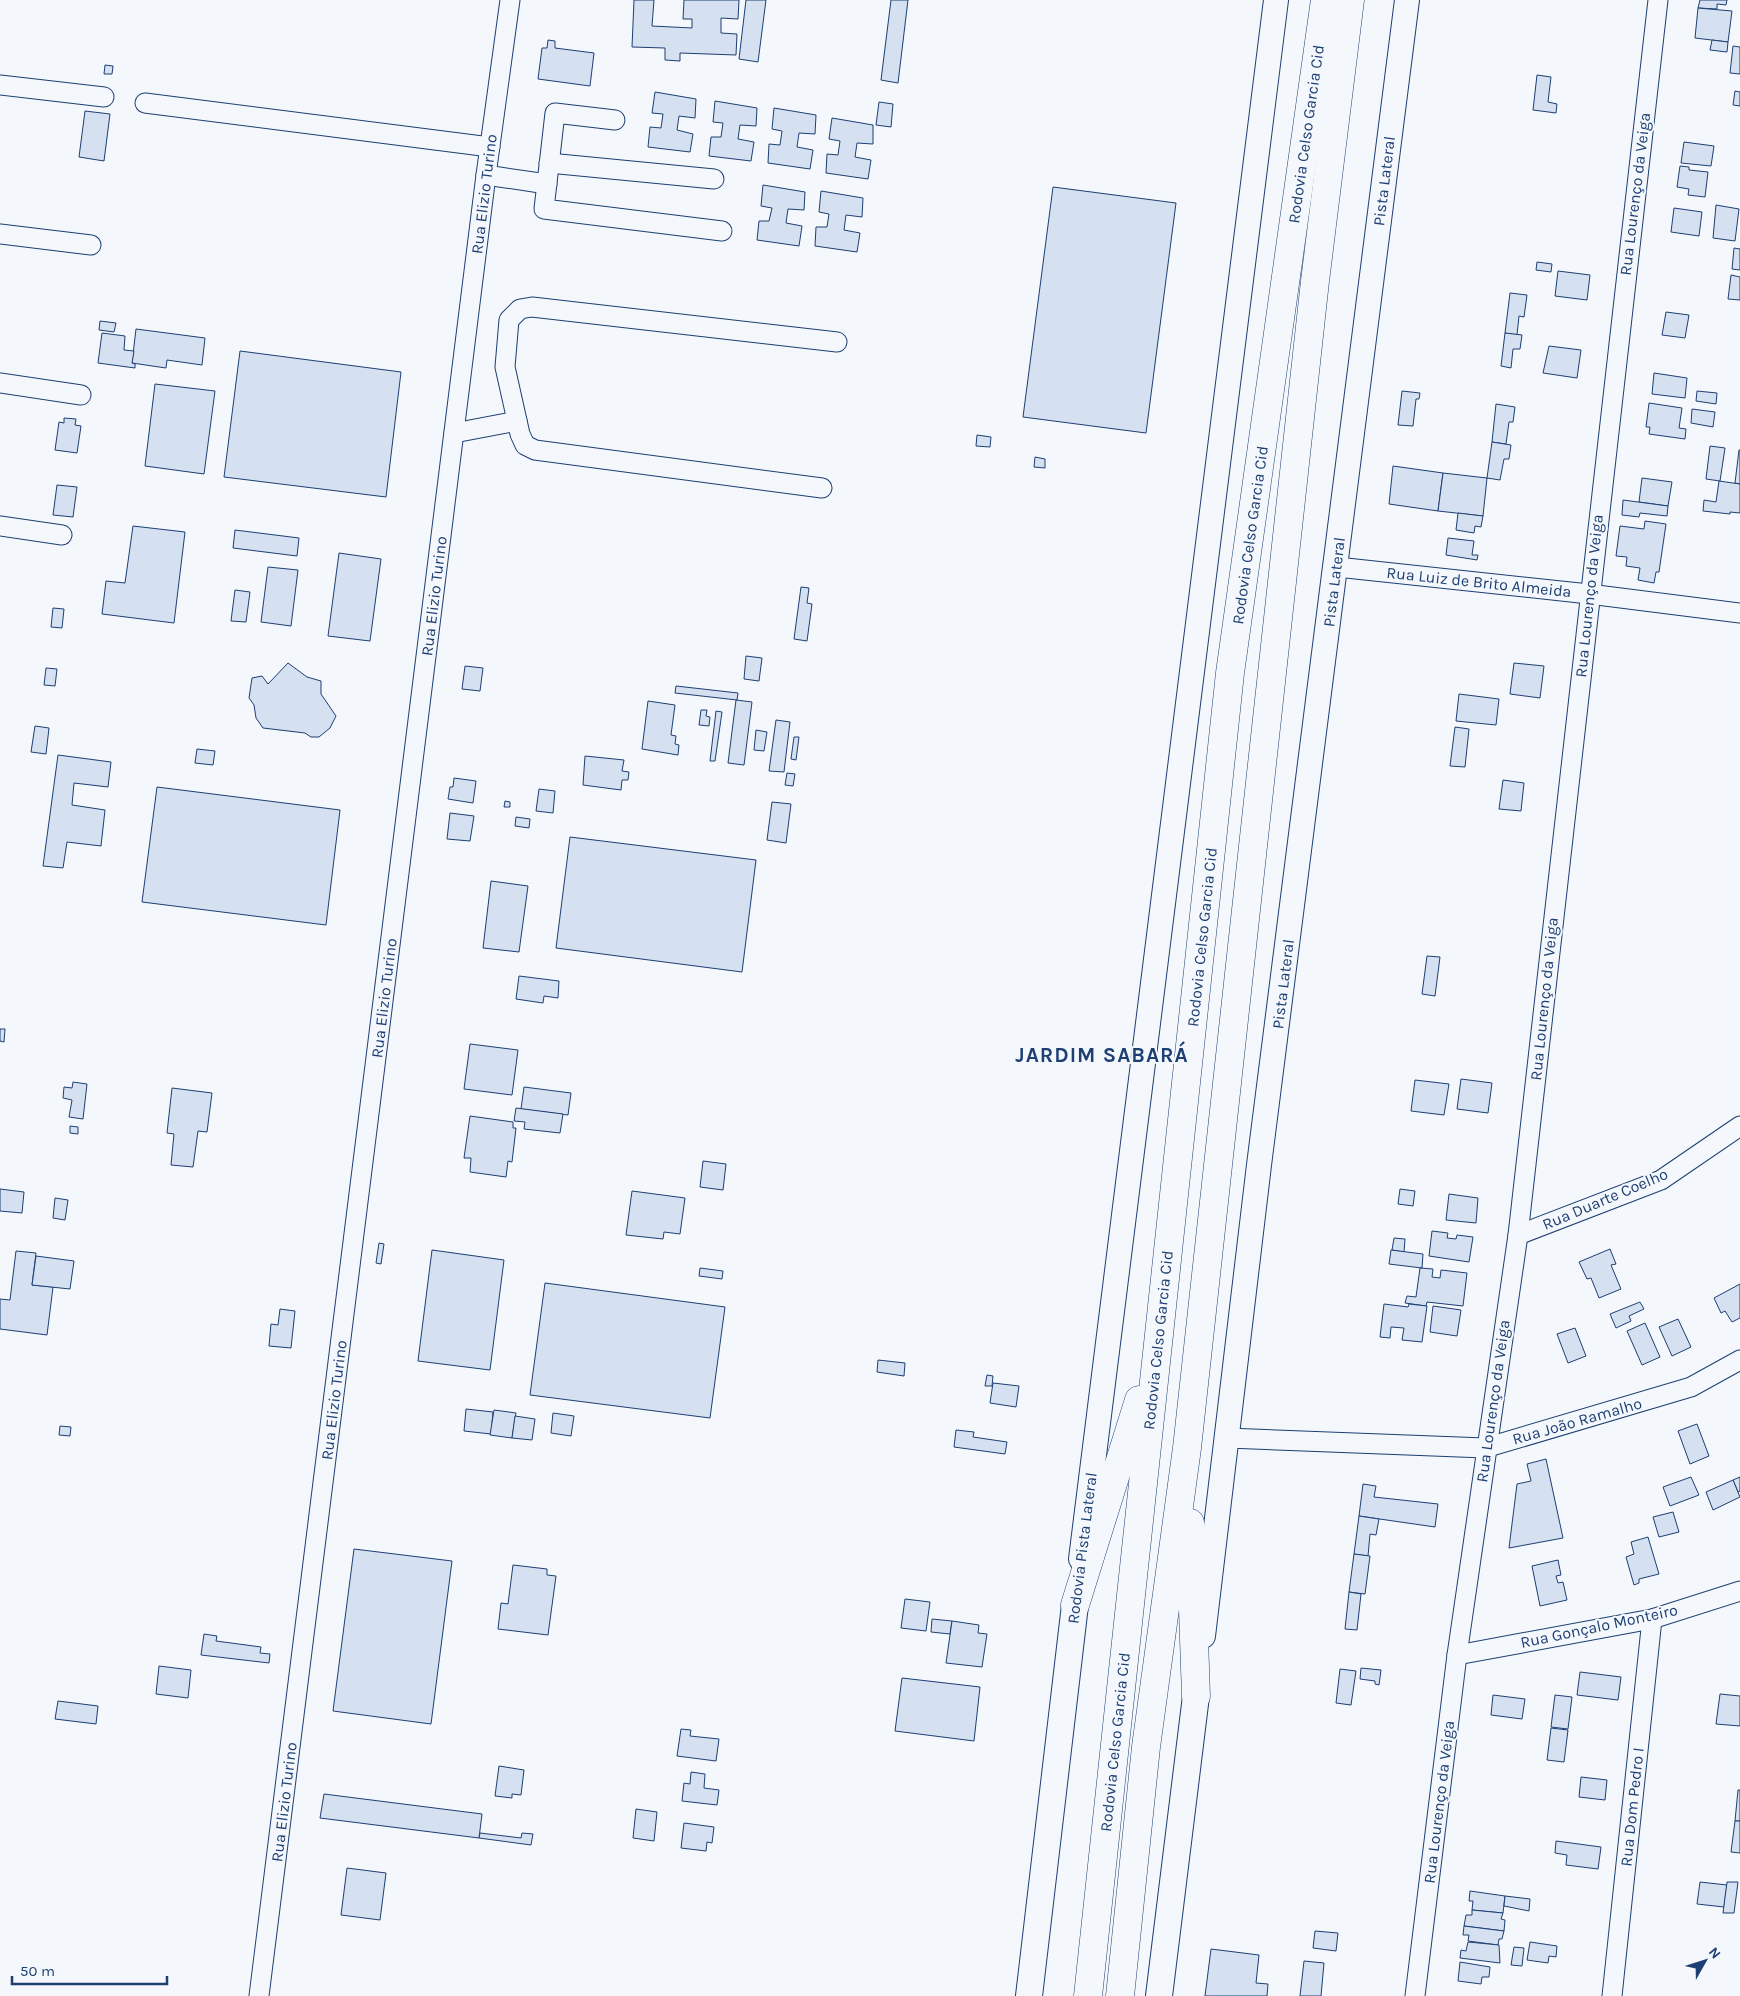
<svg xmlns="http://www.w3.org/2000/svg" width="1740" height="1996" font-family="Karla,sans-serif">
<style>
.building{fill:#d5e0f0;stroke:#1d3f73}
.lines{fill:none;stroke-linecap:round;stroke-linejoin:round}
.minor-casing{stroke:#1d3f73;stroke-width:21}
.tertiary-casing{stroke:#1d3f73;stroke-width:26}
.secondary-casing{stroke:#1d3f73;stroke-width:28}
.motorway-casing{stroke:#1d3f73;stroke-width:29}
.minor{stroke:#f4f7fb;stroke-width:19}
.tertiary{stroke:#f4f7fb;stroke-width:24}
.secondary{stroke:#f4f7fb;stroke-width:26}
.motorway{stroke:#f4f7fb;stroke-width:28}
.labels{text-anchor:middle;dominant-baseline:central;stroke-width:4;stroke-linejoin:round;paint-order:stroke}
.street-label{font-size:16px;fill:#1d3f73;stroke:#f4f7fb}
.district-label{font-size:21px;font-weight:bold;letter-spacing:1px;fill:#1d3f73;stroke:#f4f7fb}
</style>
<rect width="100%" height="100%" fill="#f4f7fb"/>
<g class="building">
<path d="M634,0H654L652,26L692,28V19H683L684,0H739L738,19L721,18V33L737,34L736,55L680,53V61L665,60V48L632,47Z"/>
<path d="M746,0H766L758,62L739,59Z"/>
<path d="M891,0H908L898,83L881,80Z"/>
<path d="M1700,0H1727L1726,5L1717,4V9L1698,8Z"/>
<path d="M1698,8L1732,11L1728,42L1695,38Z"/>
<path d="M548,40L555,41V48L594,53L590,86L538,79L542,48H547Z"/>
<path d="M1712,40L1728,42L1727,52L1710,50Z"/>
<path d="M1733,46L1740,47V74L1730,73Z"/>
<path d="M105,65L113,66L112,74H104Z"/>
<path d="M1537,75L1551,77L1548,102L1557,104L1556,113L1533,110Z"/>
<path d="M1735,91L1740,92V106L1733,105Z"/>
<path d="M655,92L696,99L695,118L679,116L677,130L693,134L690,152L648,147L650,127L661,128L663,114L652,113Z"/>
<path d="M715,101L757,108L756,126L740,125L738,139L754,142L751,161L709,156L711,137H721L723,123L713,122Z"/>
<path d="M879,102L893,104L891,127L876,125Z"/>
<path d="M774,108L816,115L815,134L799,133L797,147L813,150L810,169L768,163L769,144L780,145L782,131L772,129Z"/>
<path d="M85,111L110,114L104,161L79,157Z"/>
<path d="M832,118L873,125V144L857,143L855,157L871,160L868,179L826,173L827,154L838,155L840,141L829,139Z"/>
<path d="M1684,142L1714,146L1711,166L1681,163Z"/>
<path d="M1680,166L1689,167V170L1708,172L1705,197L1688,195L1689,189L1677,187Z"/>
<path d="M763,185L805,192L804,210L788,209L786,223L802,226L799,246L757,240L759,221H769L772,208L761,206Z"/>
<path d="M1053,187L1176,203L1146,433L1023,417Z"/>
<path d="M821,191L863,198L862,217L846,215L844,230L860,233L857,252L815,246L816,227H827L829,214L819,212Z"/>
<path d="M1716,205L1739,209L1735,241L1713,238Z"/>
<path d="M1674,208L1702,212L1699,236L1671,232Z"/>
<path d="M1734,248L1740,249V270L1732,269Z"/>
<path d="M1537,262L1552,264L1551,272L1536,270Z"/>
<path d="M1558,271L1590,275L1587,300L1555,296Z"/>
<path d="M1731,275L1740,277V300L1728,299Z"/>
<path d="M1510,293L1527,295L1524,317L1519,316L1517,335L1505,333Z"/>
<path d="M1666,312L1689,315L1685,338L1662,335Z"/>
<path d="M100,321L116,323L114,332L99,330Z"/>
<path d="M136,329L205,338L202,365L167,360L166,368L132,363Z"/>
<path d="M102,333L125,336L124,350L134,351L132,363L135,364V368L98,363Z"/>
<path d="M1505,333L1522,335L1520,349H1513L1511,368L1501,366Z"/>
<path d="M1549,346L1581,350L1577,378L1543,373Z"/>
<path d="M240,351L401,372L386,497L224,477Z"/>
<path d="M1654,373L1687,378L1685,398L1652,394Z"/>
<path d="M155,384L215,391L204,474L145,466Z"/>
<path d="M1402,391L1420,393L1419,399H1416L1413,426L1398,425Z"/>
<path d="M1697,391L1717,393L1716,404L1696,401Z"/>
<path d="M1649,403L1682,408L1679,428L1686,429L1685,439L1649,434L1650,427H1646Z"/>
<path d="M1496,404L1515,407L1513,422H1509L1506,444L1492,442Z"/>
<path d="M1692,409L1715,412L1713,427L1691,423Z"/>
<path d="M64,418L76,419L75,425L81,426L77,453L55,450L59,422L64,423Z"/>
<path d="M977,435L991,437L990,447L976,446Z"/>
<path d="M1492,442L1511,445L1509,459H1504L1500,480L1487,478Z"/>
<path d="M1710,446L1725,448L1720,481L1706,479Z"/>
<path d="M1739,450H1740V484L1735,483Z"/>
<path d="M1035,457L1045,459V468L1034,467Z"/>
<path d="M1393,466L1443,473L1438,511L1389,504Z"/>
<path d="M1443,473L1487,478L1483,516L1438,511Z"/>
<path d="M1642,478L1672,482L1668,506L1639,502Z"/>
<path d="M1719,481L1740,484V513L1730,512V514L1703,511L1704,500L1716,502Z"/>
<path d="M57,485L77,487L73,517L53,515Z"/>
<path d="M1623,500L1668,506L1667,516L1640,513L1639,517L1622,515Z"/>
<path d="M1458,513L1483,516L1481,527L1475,526L1474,533L1456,530Z"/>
<path d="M1645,521L1666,524L1659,572H1656L1654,583L1638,580L1640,568L1626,566L1627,557L1616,556L1620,526L1644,529Z"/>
<path d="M133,526L185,532L174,623L102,614L106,581L125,583Z"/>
<path d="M235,530L299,538L297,556L233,548Z"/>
<path d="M1448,538L1474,541L1472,555H1478L1477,560L1446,555Z"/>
<path d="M339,553L381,559L370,641L328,636Z"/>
<path d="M268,567L298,570L291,626L261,622Z"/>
<path d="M801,587L809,588L807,603L812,604L807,641L794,639Z"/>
<path d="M235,590L250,592L246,622L231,621Z"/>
<path d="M53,608L64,609L62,628L51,627Z"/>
<path d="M746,656L762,658L759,681L744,679Z"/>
<path d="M288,663L307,677L321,681V694L336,716L330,728L319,737H311L305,733L263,728L256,718L254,705L249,698L252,678L262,676L268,684Z"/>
<path d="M1514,663L1544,666L1540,698L1510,694Z"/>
<path d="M465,666L483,668L480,691L462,689Z"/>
<path d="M46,668L57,669L55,686L44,685Z"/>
<path d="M676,686L738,693L737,700L675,693Z"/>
<path d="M1459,694L1499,699L1496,725L1456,721Z"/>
<path d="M736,700L752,702L744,765L728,763Z"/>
<path d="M648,701L675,705L671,735L676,736L675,744L679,745L678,755L642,749Z"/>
<path d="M701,710H707L706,716L710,717L709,726L699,725Z"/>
<path d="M716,711L722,712L715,761H710Z"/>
<path d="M776,720L790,722L784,772L769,771Z"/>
<path d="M35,726L49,728L46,754L31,752Z"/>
<path d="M1455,727L1469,729L1465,767L1450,766Z"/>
<path d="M756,730L767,732L764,751L754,750Z"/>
<path d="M794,737H799L796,760L791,759Z"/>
<path d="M197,749L215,751L213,765L195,763Z"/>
<path d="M58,755L111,762L108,787L74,783L72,805L105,810L101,846L67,842L63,868L43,866Z"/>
<path d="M585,756L624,760L622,771L629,772L628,780H622L621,790L583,785Z"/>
<path d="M787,773L795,774L793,786L785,785Z"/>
<path d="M454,778L476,781L473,803L448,799L450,787H453Z"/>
<path d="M1503,780L1524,783L1521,811L1499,809Z"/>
<path d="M157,787L340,810L326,925L142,902Z"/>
<path d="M539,789L555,791L553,813L536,811Z"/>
<path d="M505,801L510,802V807H504Z"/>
<path d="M772,802L791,804L786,843L767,840Z"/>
<path d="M450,813L474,816L470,841L447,839Z"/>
<path d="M516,817L530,819L529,828L515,826Z"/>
<path d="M570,837L756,860L742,972L556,948Z"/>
<path d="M491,881L528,886L519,952L483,948Z"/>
<path d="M1427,956L1440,957L1435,996L1422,994Z"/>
<path d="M519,976L559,981L558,998L544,996L543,1003L516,999Z"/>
<path d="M0,1029H5L4,1042L0,1041Z"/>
<path d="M470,1044L518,1050L512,1095L464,1089Z"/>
<path d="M1461,1079L1492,1083L1488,1113L1457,1109Z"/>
<path d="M1415,1080L1449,1084L1444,1115L1411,1111Z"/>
<path d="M73,1082L87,1084L83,1119L69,1117L72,1100L63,1098L64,1087L72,1088Z"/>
<path d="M524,1087L571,1093L568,1115L521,1109Z"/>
<path d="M172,1088L212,1093L207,1132L198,1131L193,1167L171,1165L174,1134L167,1133Z"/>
<path d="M516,1108L563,1114L560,1133L524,1129L525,1122L514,1121Z"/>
<path d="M470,1116L513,1122V1128H516L512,1162L508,1161L506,1177L470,1172L471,1158H464Z"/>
<path d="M70,1126L78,1127V1134L70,1133Z"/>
<path d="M703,1161L726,1164L723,1190L700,1187Z"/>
<path d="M0,1189L24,1192L22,1213L0,1211Z"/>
<path d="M1400,1189L1415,1191L1413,1206L1398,1204Z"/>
<path d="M632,1191L685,1198L680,1234L664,1232L663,1239L626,1235Z"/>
<path d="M1449,1194L1478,1198L1476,1223L1446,1220Z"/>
<path d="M55,1198L68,1200L65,1220L53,1218Z"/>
<path d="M1432,1231L1448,1233L1447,1238L1456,1239L1457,1235L1473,1237L1469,1262L1429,1256Z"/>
<path d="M1394,1238L1405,1239L1404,1252L1392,1250Z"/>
<path d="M379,1243L384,1244L381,1264L376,1263Z"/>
<path d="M1610,1249L1616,1264L1611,1265L1621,1289L1599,1298L1591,1278L1587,1279L1579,1262Z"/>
<path d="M432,1250L504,1260L490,1370L418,1361Z"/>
<path d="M1391,1250L1423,1254L1422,1268L1389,1264Z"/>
<path d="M16,1251L36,1253L32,1285L53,1287L47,1335L0,1329V1299L10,1300Z"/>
<path d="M36,1256L74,1261L70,1289L32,1285Z"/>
<path d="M700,1268L723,1271L722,1279L699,1276Z"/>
<path d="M1420,1268L1433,1269L1432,1277L1440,1278L1441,1270L1467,1273L1463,1306L1427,1302L1426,1306L1405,1303L1407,1296L1416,1297Z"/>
<path d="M545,1283L725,1307L710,1418L530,1395Z"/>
<path d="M1740,1284V1318L1732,1322L1725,1311L1721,1313L1714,1298Z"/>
<path d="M1640,1302L1644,1309L1629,1316L1631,1321L1616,1328L1610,1314Z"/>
<path d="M1384,1304L1408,1307L1409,1304L1427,1306L1422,1342L1402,1340L1404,1328L1391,1327L1390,1338L1380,1337Z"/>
<path d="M1433,1306L1461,1310L1457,1336L1430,1332Z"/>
<path d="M280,1309L295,1311L291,1348L269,1346L271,1324L278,1325Z"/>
<path d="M1678,1319L1691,1347L1672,1356L1659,1327Z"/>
<path d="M1645,1323L1660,1357L1642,1365L1627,1331Z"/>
<path d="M1575,1328L1586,1356L1568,1363L1557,1334Z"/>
<path d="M878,1360L905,1363L904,1376L877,1372Z"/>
<path d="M987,1375L993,1376L992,1386H985Z"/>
<path d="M993,1383L1019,1386L1016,1407L990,1403Z"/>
<path d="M466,1409L493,1412L491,1434L464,1431Z"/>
<path d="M494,1410L516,1413L512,1438L490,1435Z"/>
<path d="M553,1413L574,1416L571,1436L551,1433Z"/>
<path d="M515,1416L535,1419L532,1440L512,1438Z"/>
<path d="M1697,1424L1709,1456L1690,1464L1678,1431Z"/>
<path d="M60,1426L71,1427L70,1436L59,1435Z"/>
<path d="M956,1430L974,1432L973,1437L1007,1442L1005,1454L954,1447Z"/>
<path d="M1546,1459L1563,1538L1509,1548L1517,1484L1531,1481L1527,1464Z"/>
<path d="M1691,1477L1699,1495L1670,1506L1663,1487Z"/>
<path d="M1740,1477V1491L1738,1492L1733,1480Z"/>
<path d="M1733,1480L1740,1497L1713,1510L1706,1492Z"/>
<path d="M1363,1484L1376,1486L1374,1497L1438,1504L1435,1527L1359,1516Z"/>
<path d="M1673,1512L1679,1532L1659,1537L1653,1517Z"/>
<path d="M1359,1516L1379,1519L1376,1535L1370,1534L1368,1556L1354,1554Z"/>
<path d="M1648,1537L1659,1574L1639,1579V1583L1634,1585L1626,1557L1634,1554L1631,1542Z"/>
<path d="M354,1549L452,1561L431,1724L333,1711Z"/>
<path d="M1354,1554L1370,1556L1365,1594L1349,1592Z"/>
<path d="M1558,1560L1561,1575L1556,1576L1558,1583L1563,1582L1567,1600L1540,1606L1532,1566Z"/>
<path d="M513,1565L547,1569V1575L556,1576L548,1635L498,1629L501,1603L508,1604Z"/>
<path d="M1349,1592L1361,1594L1357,1630L1345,1629Z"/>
<path d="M905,1599L930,1602L926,1631L901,1628Z"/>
<path d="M932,1619L952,1621L950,1634L931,1632Z"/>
<path d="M952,1621L979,1625L978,1633L987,1634L982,1667L946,1663Z"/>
<path d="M204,1634L217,1636L216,1641L261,1647L260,1653L270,1654L269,1663L201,1655Z"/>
<path d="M159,1666L191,1670L188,1698L156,1694Z"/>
<path d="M1361,1668L1381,1670L1379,1685L1375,1684V1681L1360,1679Z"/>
<path d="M1340,1669L1356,1671L1351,1705L1336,1703Z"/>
<path d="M1580,1672L1621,1677L1618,1700L1577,1695Z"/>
<path d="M902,1678L980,1687L974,1741L895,1731Z"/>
<path d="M1720,1694L1740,1696V1726L1716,1724Z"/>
<path d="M1493,1695L1525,1699L1522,1719L1491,1715Z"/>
<path d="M1555,1695L1572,1697L1568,1729L1551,1727Z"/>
<path d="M58,1701L98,1706L96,1724L55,1719Z"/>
<path d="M1551,1728L1568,1730L1564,1762L1547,1760Z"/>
<path d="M681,1729L691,1730L690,1736L719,1739L716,1761L677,1756Z"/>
<path d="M499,1766L524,1770L521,1795L512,1794V1798L495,1796Z"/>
<path d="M691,1772L705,1774L704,1788L719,1790L717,1805L682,1801L684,1783L690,1784Z"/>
<path d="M1581,1777L1607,1780L1605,1800L1579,1797Z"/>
<path d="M1738,1790H1740V1821H1735Z"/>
<path d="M324,1794L482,1814L479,1838L320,1818Z"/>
<path d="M636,1809L657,1812L654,1841L633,1838Z"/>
<path d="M1735,1821H1740V1853L1731,1852Z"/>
<path d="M684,1823L714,1827L712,1843L707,1842L706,1851L681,1848Z"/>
<path d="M480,1833L521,1838L522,1833L533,1834L531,1845L479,1838Z"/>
<path d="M1556,1841L1601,1847L1598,1869L1566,1865L1567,1855L1555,1853Z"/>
<path d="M347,1868L386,1873L380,1920L341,1915Z"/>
<path d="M1700,1882L1727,1885L1724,1907L1697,1904Z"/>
<path d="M1727,1882H1738L1734,1913H1723Z"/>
<path d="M1470,1891L1505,1896L1503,1913L1472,1910L1473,1901H1469Z"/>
<path d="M1505,1896L1530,1899L1529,1911L1504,1906Z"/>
<path d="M1472,1910L1503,1913L1501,1919L1505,1920L1504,1931L1464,1926L1466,1915H1472Z"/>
<path d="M1464,1926L1504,1931L1502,1939H1499L1498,1945L1468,1941L1469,1935H1463Z"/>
<path d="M1315,1931L1338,1933L1336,1951L1313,1948Z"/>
<path d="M1468,1942L1499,1945L1500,1963L1460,1958L1461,1950L1466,1951Z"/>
<path d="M1530,1942L1557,1946L1556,1957L1549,1956L1548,1963L1527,1960Z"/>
<path d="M1514,1947L1524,1948L1522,1966L1511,1965Z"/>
<path d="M1211,1949L1259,1955L1256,1983L1268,1984L1267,1996H1205Z"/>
<path d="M1304,1961L1324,1963L1321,1996H1300Z"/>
<path d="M1460,1962L1490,1967L1489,1977H1482L1481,1984L1458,1981Z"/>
</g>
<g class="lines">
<defs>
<g id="minor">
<path d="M0,85L104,97"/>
<path d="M145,103L490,147"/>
<path d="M615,120L555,113L544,209L722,231"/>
<path d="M549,163L714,179"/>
<path d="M486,175L547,184"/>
<path d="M0,234L91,245"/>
<path d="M0,383L81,395"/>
<path d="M454,433L517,421"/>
<path d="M822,488L535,450L525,445L520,434L505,367L509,320L520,309L532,307L837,342"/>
<path d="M0,526L62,535"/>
<path d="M1337,567L1589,594L1740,613"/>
<path d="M1518,1235L1661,1180L1740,1126"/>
<path d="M1227,1438L1485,1448L1691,1387L1740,1360"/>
<path d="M1457,1655L1652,1619L1740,1591"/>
<path d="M259,1996L486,175L510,0"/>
<path d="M1415,1996L1457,1655L1518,1235L1658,0"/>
<path d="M1612,1996L1652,1619"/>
</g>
<g id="tertiary">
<path d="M1081,1559L1276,0"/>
<path d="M1203,1636L1259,1165L1407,0"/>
</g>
<g id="secondary">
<path d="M1029,1996L1075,1605"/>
<path d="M1159,1996L1196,1696"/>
</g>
<g id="motorway">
<path d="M1190,1523L1196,1696"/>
<path d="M1075,1605L1139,1400"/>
<path d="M1088,1996L1230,673L1325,0"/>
<path d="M1120,1996L1146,1747L1187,1448L1315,281L1350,0"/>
</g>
</defs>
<use href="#minor" class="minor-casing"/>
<use href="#tertiary" class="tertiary-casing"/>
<use href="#secondary" class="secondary-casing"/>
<use href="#motorway" class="motorway-casing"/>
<use href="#minor" class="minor"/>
<use href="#tertiary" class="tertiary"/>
<use href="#secondary" class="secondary"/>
<use href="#motorway" class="motorway"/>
</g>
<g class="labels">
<g class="street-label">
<text transform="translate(1306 134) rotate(-82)">Rodovia Celso Garcia Cid</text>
<text transform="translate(1384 181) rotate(-83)">Pista Lateral</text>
<text transform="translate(484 194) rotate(-83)">Rua Elizio Turino</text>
<text transform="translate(1635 194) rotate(-83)">Rua Lourenço da Veiga</text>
<text transform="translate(1250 535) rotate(-82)">Rodovia Celso Garcia Cid</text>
<text transform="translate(1334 582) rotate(-83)">Pista Lateral</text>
<text transform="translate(1479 582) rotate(6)">Rua Luiz de Brito Almeida</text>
<text transform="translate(434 596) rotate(-83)">Rua Elizio Turino</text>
<text transform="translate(1589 596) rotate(-84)">Rua Lourenço da Veiga</text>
<text transform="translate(1202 937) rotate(-84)">Rodovia Celso Garcia Cid</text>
<text transform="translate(1283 984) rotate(-83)">Pista Lateral</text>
<text transform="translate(384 998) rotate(-83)">Rua Elizio Turino</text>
<text transform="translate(1544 999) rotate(-84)">Rua Lourenço da Veiga</text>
<text transform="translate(1605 1199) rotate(-23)">Rua Duarte Coelho</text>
<text transform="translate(1158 1340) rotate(-84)">Rodovia Celso Garcia Cid</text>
<text transform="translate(334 1400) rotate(-83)">Rua Elizio Turino</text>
<text transform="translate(1493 1401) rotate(-82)">Rua Lourenço da Veiga</text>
<text transform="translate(1577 1421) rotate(-16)">Rua João Ramalho</text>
<text transform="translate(1082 1548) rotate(-83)">Rodovia Pista Lateral</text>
<text transform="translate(1599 1626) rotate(-12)">Rua Gonçalo Monteiro</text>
<text transform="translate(1115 1742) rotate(-84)">Rodovia Celso Garcia Cid</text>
<text transform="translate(284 1802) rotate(-83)">Rua Elizio Turino</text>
<text transform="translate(1439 1802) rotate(-83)">Rua Lourenço da Veiga</text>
<text transform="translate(1632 1807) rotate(-84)">Rua Dom Pedro I</text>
</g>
<g class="district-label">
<text x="1102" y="1055">JARDIM SABARÁ</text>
</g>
</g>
<g transform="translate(1705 1961) rotate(51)" stroke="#f4f7fb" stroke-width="4" paint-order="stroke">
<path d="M0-4L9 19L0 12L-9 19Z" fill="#1d3f73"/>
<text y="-8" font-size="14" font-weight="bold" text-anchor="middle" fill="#1d3f73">N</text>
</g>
<path d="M12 1976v8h155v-8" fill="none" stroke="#1d3f73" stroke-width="2.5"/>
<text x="20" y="1976" font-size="15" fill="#1d3f73" stroke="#f4f7fb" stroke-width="4" paint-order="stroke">50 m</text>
</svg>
